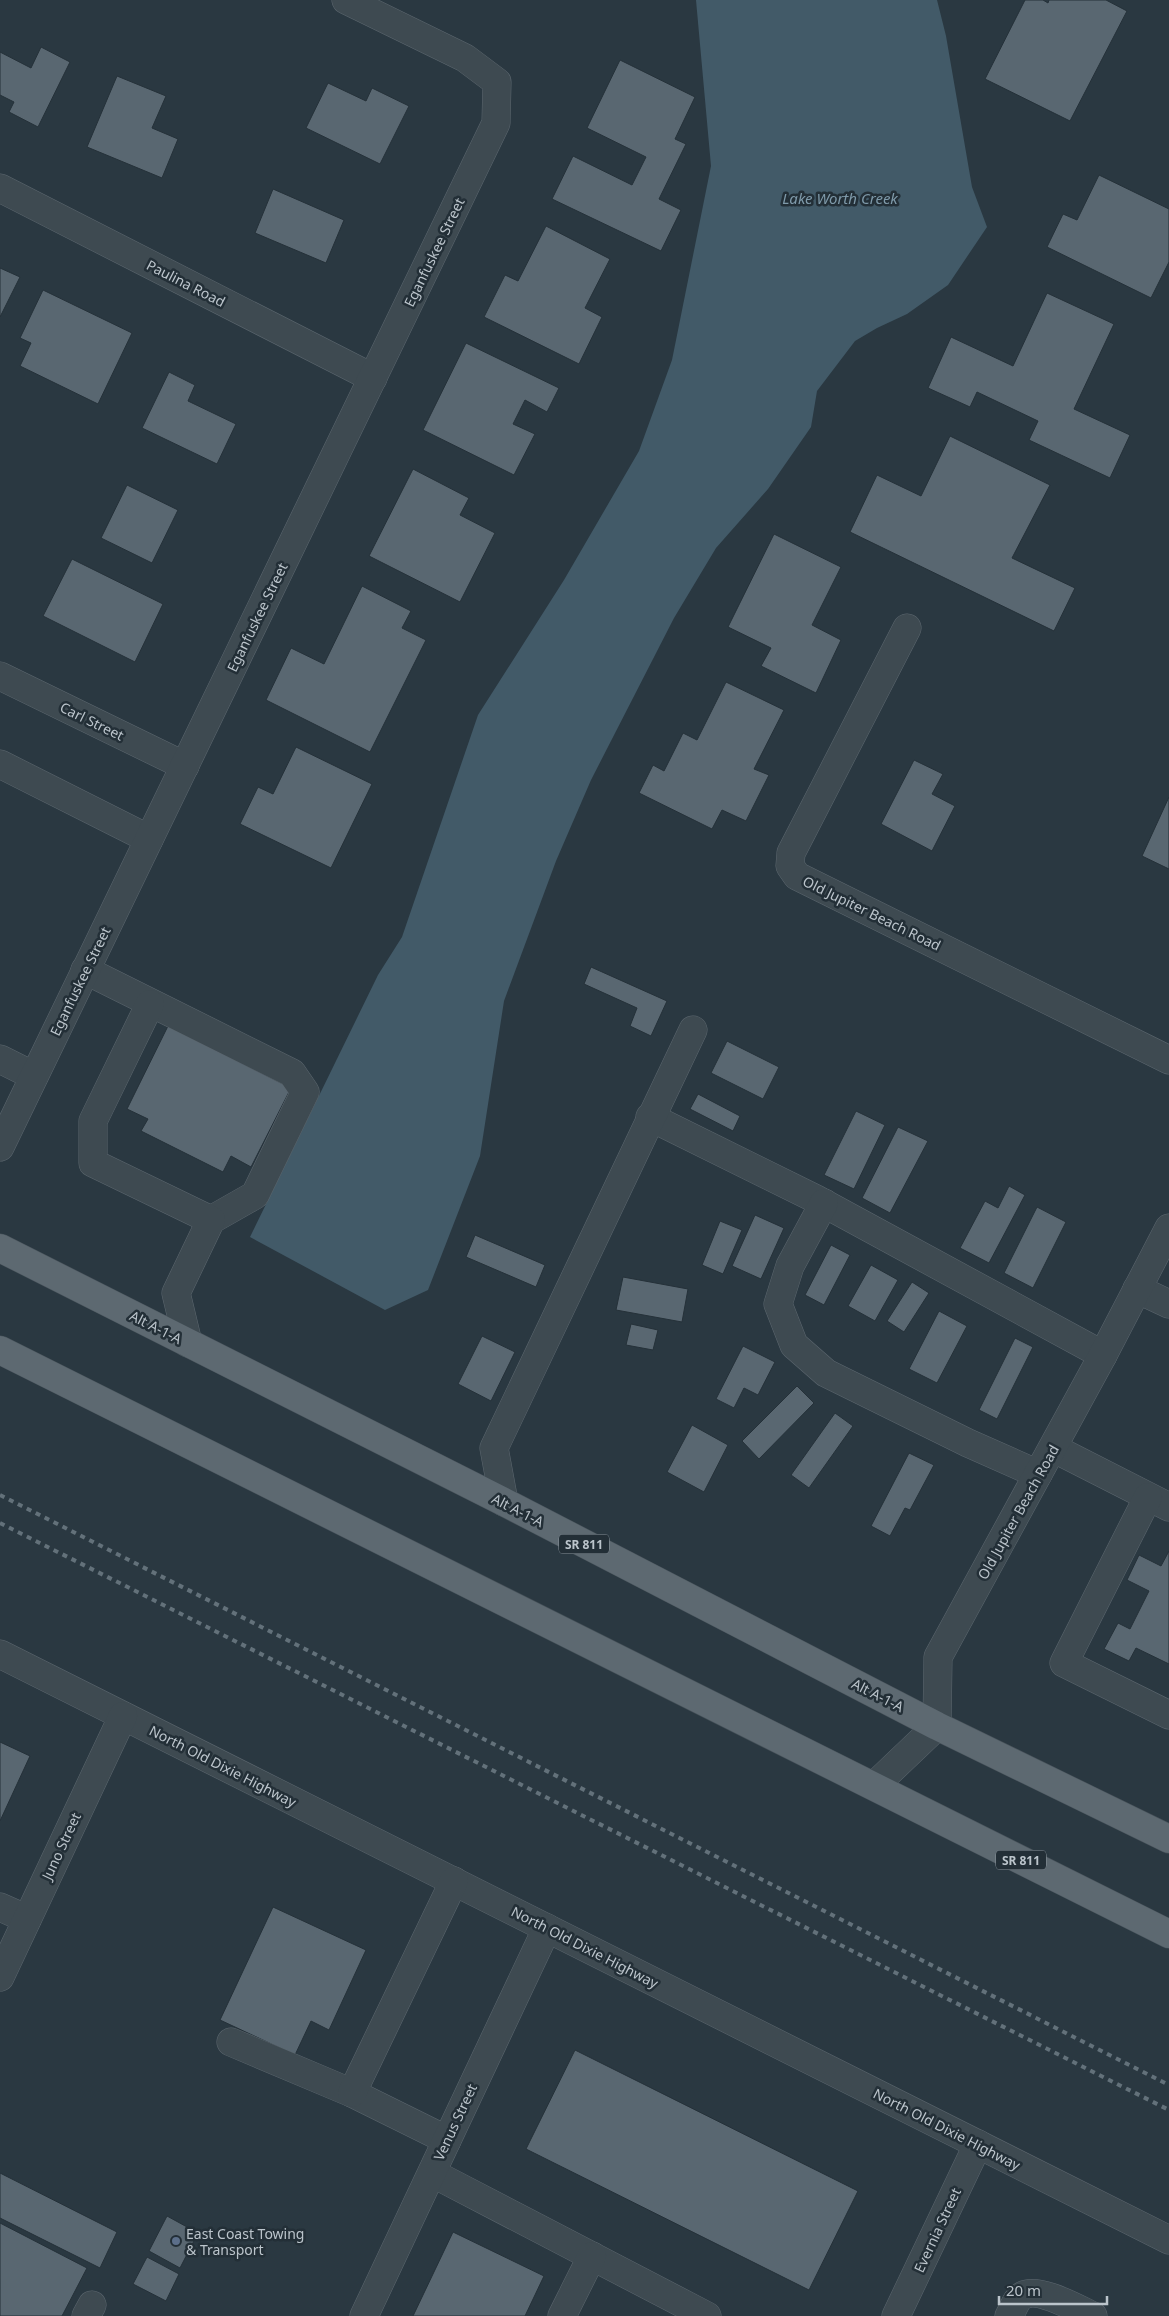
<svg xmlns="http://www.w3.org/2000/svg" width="1169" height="2316" font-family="'Noto Sans',sans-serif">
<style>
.water{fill:#425a68}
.building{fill:#596771;stroke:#253139}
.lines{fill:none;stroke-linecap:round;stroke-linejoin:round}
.minor-casing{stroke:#5c676f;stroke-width:29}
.major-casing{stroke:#48535b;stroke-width:29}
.minor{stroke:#3e4a51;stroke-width:28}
.major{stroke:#5d6971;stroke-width:28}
.rail{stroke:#63717a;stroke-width:4;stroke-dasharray:5 5;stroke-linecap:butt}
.service-dot{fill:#5c6f8a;stroke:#232f37;stroke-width:2}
.labels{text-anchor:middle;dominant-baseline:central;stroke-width:5;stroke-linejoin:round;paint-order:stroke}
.shield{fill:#232f37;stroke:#8d979f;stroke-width:1}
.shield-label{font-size:12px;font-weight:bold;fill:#bbc4cb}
.street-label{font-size:14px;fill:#bbc4cb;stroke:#232f37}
.poi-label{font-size:14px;fill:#bbc4cb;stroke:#232f37;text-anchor:start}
.water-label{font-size:15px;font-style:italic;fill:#7f9aaa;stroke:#232f37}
</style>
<rect width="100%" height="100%" fill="#2a3841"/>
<path class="water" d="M696,0H937L946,36L972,187L987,227L948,285L907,314L877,328L855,341L817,391L811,427L768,489L716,548L674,618L591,780L556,861L504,1001L480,1156L428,1290L385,1310L250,1237L378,975L402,937L478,715L564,580L639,451L672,360L711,166Z"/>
<g class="building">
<path d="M1025,0H1043L1048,3L1049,0H1106L1127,11L1070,121L985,79Z"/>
<path d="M41,47L70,62L38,127L9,112L14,102L0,95V52L31,68Z"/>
<path d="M620,60L695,97L675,139L686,144L659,199L681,210L661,251L552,199L573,156L632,185L646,157L587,128Z"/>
<path d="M117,76L166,96L152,128L178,139L162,178L87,147Z"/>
<path d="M328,83L366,101L372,88L409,106L380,164L306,128Z"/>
<path d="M1099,175L1169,209V262L1151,298L1047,247L1063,214L1077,220Z"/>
<path d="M273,189L344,220L326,263L255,233Z"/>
<path d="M546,226L610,259L585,308L602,317L579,364L484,317L505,275L518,281Z"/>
<path d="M0,268L20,277L0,317Z"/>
<path d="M43,290L132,333L98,404L20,366L31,343L20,338Z"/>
<path d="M1047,293L1114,324L1074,409L1130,435L1110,478L1029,440L1038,421L977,392L970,407L928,388L951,337L1013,366Z"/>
<path d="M466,343L559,388L547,412L525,400L513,424L535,434L514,475L423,430Z"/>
<path d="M169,372L195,385L188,401L236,424L217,464L142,428Z"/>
<path d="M950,436L1050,485L1012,558L1075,588L1054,631L850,532L877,475L921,496Z"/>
<path d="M413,469L469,498L460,515L495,533L460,602L369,556Z"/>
<path d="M127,485L178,510L152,563L101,538Z"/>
<path d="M774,534L841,567L812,625L841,640L816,693L761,666L771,648L728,627Z"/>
<path d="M72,559L163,604L135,662L43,616Z"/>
<path d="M362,586L411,611L402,628L426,640L370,752L266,700L291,648L324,664Z"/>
<path d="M726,682L784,710L754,769L769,775L746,821L722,810L712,829L639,793L653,765L664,771L683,733L697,740Z"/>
<path d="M296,747L372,784L331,868L240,824L258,787L273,794Z"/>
<path d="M914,760L943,774L932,794L955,806L932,851L881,824Z"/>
<path d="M1169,797V869L1142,856Z"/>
<path d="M591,967L667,1001L651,1036L630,1026L637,1008L584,984Z"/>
<path d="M168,1026L291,1088L251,1167L231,1156L223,1172L141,1131L148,1119L127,1109Z"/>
<path d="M727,1041L779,1067L763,1099L711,1073Z"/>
<path d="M698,1094L740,1116L733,1131L690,1109Z"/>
<path d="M856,1111L885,1125L854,1189L824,1175Z"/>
<path d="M898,1127L928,1141L890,1213L862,1198Z"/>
<path d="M1009,1186L1025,1195L989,1263L960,1248L985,1201L998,1208Z"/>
<path d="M1037,1207L1066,1222L1033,1288L1004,1273Z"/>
<path d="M755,1215L784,1228L761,1279L732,1266Z"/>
<path d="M720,1221L742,1230L723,1274L702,1265Z"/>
<path d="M475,1235L545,1265L536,1287L466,1257Z"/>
<path d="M831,1245L850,1255L824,1305L805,1295Z"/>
<path d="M871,1265L898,1280L875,1321L848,1306Z"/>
<path d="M623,1277L688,1289L682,1322L616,1310Z"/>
<path d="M912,1282L929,1293L904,1332L887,1321Z"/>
<path d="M939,1311L967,1326L937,1383L909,1369Z"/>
<path d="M631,1324L658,1330L653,1350L626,1345Z"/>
<path d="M482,1336L515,1352L491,1401L458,1384Z"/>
<path d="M1015,1338L1033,1347L997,1419L979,1410Z"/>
<path d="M743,1346L775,1362L758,1395L744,1388L734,1408L716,1399Z"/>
<path d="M797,1386L814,1403L759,1459L742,1441Z"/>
<path d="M835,1413L853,1426L809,1488L791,1475Z"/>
<path d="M692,1425L728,1445L704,1492L667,1472Z"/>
<path d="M909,1453L934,1465L910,1510L905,1508L890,1536L871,1526Z"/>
<path d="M1169,1551V1664L1136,1648L1129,1661L1104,1649L1118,1623L1130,1629L1149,1591L1127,1580L1139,1555L1161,1566Z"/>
<path d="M0,1742L30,1756L0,1821Z"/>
<path d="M273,1907L366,1950L329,2030L311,2021L295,2055L220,2020Z"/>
<path d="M575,2050L858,2191L809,2290L526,2149Z"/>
<path d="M0,2173L117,2232L100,2268L0,2218Z"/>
<path d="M167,2216L198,2233L180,2268L149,2251Z"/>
<path d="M0,2223L87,2268L62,2316H0Z"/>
<path d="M453,2232L544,2276L525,2316H413Z"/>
<path d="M147,2257L179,2274L166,2301L133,2284Z"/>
</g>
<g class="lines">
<defs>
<g id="minor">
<path d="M0,188L373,378"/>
<path d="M907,628L791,853L790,866L797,876L1169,1060"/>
<path d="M0,676L185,766"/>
<path d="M0,764L149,839"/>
<path d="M85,970L292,1073L305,1092L255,1195L211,1220"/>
<path d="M150,1004L93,1121V1163L211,1220L176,1293L188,1343"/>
<path d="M0,1059L34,1076"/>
<path d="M650,1117L816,1199L1103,1355"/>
<path d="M0,1147L496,123L497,82L465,58L346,0"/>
<path d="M824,1203L790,1266L778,1304L794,1345L826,1373L968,1443L1038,1474"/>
<path d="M1137,1289L1169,1304"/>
<path d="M1053,1448L1169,1507"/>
<path d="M1148,1497L1064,1663L1169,1715"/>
<path d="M504,1502L494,1448L693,1030"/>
<path d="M0,1654L1169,2240"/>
<path d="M874,1786L937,1726L938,1657L1103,1355L1169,1228"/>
<path d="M0,1907L27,1919"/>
<path d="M0,1977L123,1716"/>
<path d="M231,2042L352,2093L447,2140"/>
<path d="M352,2093L454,1881"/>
<path d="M432,2173L707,2316"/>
<path d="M86,2316L92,2305"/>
<path d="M364,2316L547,1928"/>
<path d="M562,2316L592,2256"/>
<path d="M896,2316L978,2144"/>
<path d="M1009,2316C1013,2310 1016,2299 1022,2296C1037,2286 1078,2309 1093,2316"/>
</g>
<g id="major">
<path d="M0,1248L504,1502L937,1726L1169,1839"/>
<path d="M0,1350L1169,1934"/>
</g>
</defs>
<use href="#minor" class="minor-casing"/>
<use href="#major" class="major-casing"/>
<use href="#minor" class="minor"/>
<use href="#major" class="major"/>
<g class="rail">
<path d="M0,1495L1169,2085"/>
<path d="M0,1523L1169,2110"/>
</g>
</g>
<circle class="service-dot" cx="176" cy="2241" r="5"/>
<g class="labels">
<g class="shield">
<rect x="559" y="1534.5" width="50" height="19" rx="4"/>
<rect x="996" y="1850.5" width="50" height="19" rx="4"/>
</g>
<g class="shield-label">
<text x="584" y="1544">SR 811</text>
<text x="1021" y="1860">SR 811</text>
</g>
<g class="street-label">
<text transform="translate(434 252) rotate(-64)">Eganfuskee Street</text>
<text transform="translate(186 283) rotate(27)">Paulina Road</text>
<text transform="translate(257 617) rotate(-64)">Eganfuskee Street</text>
<text transform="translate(92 721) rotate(26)">Carl Street</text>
<text transform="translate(872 913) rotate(26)">Old Jupiter Beach Road</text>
<text transform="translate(80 981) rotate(-64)">Eganfuskee Street</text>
<text transform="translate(156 1327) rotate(27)">Alt A-1-A</text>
<text transform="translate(518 1510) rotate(27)">Alt A-1-A</text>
<text transform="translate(1018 1512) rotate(-61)">Old Jupiter Beach Road</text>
<text transform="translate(878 1695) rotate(27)">Alt A-1-A</text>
<text transform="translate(223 1766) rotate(27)">North Old Dixie Highway</text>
<text transform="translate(61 1846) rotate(-65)">Juno Street</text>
<text transform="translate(585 1947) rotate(27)">North Old Dixie Highway</text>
<text transform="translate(455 2122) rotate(-65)">Venus Street</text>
<text transform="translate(947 2129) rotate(27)">North Old Dixie Highway</text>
<text transform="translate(937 2230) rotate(-65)">Evernia Street</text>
</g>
<g class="poi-label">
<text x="186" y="2233">East Coast Towing<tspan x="186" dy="16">&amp; Transport</tspan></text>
</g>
<g class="water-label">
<text x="840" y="198">Lake Worth Creek</text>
</g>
</g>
<path d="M999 2296v8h108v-8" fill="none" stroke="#bbc4cb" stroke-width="2.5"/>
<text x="1006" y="2296" font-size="15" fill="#bbc4cb" stroke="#232f37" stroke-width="4" paint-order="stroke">20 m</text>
</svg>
